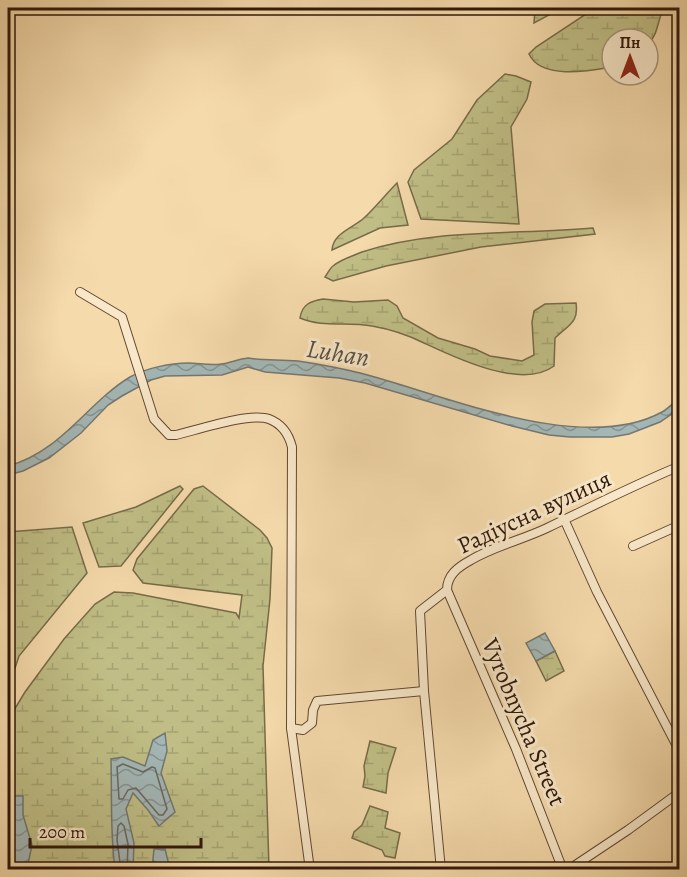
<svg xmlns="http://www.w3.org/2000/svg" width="687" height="877" font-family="Alegreya,serif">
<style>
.wetland{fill:url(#wetland-marsh);stroke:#786b48;stroke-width:1.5}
.water{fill:url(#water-waves);stroke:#757771;stroke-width:1.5}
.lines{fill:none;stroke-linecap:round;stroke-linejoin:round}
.shore{stroke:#6a6860;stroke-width:1.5}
.minor-casing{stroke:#614832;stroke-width:10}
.minor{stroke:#f8e7c8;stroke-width:8}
.labels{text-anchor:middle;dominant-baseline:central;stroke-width:6;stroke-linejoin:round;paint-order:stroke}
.street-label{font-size:24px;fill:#30180a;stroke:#f8e7c8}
.water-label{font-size:26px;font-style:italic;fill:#585046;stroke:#f8e7c8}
</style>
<defs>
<pattern id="wetland-marsh" width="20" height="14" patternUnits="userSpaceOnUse" patternTransform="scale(1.5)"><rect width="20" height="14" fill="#c0be86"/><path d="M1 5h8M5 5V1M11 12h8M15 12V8" fill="none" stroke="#a5a372"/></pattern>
<pattern id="water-waves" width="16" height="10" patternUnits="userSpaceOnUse" patternTransform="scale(1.5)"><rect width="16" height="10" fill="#a3b7b6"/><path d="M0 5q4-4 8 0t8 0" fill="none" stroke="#859492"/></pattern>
</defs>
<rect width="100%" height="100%" fill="#f5daab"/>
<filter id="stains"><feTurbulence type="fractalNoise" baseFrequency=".00333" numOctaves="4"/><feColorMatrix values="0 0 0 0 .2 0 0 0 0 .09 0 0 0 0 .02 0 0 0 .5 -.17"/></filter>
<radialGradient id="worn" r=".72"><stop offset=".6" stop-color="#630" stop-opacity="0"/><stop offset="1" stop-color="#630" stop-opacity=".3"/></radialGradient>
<g class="wetland">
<path d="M535,8H562L534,23Z"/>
<path d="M595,8H669L663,10C657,22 658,35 648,44V39H612V67C589,71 541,80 529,54L536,47Z"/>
<path d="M505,74L516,76L531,82L527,99L511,127L519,224L421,219L408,182L414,170L452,139L477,100Z"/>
<path d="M397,183L408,225L380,228L332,250C333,233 353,228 364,218C376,207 386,194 397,183Z"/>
<path d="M593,228L595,234L481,247L386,266L333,281L325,277C328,273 330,268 333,266C341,259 353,256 362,252C433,228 518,235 593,228Z"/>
<path d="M323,299L354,302L388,300L397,306L403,318L438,338L475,349L490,356L522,361L534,355L532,322L534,311L545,304L576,303C579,323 568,325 555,338L554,366C522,390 456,358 424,343C408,335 389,329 372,326C348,321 323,328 300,318C302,304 311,301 323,299Z"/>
<path d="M180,486L183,489L121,566L99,567L83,523L136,507Z"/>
<path d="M203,486L260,530L267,538L272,548L270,599L263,666L269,869H8V720L25,692L64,639L95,604L114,592L133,593L236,613L239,618L242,595L143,583L133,570L137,559L194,489Z"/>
<path d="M72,527L87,573L19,656L8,689V532Z"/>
<path d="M555,651L564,671L546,681L536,661Z"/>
<path d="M370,741L396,748L388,773L386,793L363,787L365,776L364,766Z"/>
<path d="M370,806L388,812L385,828L400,833L395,858L385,856L382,850L352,838L354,832L362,825Z"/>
</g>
<g class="water">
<path d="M248,358C264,361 281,359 298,361C318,364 340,368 360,373C443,394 582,456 662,412C668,409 674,402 679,398V409L660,422L629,434L612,437H570L549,435L512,426L365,383L339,378L265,372L248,367L222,375L165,376L151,380L122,396L108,405L81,433L49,458L23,471L8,475V466C61,452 87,403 130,377C146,368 171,363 188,363C199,363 210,366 221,364C230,363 238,359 248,358Z"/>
<path d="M545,633L555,651L536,661L526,643Z"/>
<path d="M165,733L167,751L161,773L175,812L159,826L148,810L133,793L126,809L134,843L133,869H115C110,833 112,796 111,759L123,757L145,766L153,740Z"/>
<path d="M11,796H23V815L32,845L27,869H12L14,842L8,828V803Z"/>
<path d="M154,849H165L170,869H152Z"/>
</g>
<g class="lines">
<g class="shore">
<path d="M123,764L143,772L152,767L155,768L167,809L163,815H159L136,788L128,790L123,799H119L117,767Z"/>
<path d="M121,870L117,840L118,826L121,823L124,826L128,844L127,870"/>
</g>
<defs>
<g id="minor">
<path d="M80,292L122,317L154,419L169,435H176C197,430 250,412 269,419C282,424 289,435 292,447L291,728L310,870"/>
<path d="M564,519L597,592L680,752"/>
<path d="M633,546L680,525"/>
<path d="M447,590L516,749L563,870"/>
<path d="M291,728L303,730L312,723L313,710L317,701L424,691"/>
<path d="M441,870L424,691L420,611L447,590C447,575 458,567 471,560C494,546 522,540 547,528C591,507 634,485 680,466"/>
<path d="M568,870L628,830L680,792"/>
</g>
</defs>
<use href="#minor" class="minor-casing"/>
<use href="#minor" class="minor"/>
</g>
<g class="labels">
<g class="street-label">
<text transform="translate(534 512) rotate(-25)">Радіусна вулиця</text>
<text transform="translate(524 722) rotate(67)">Vyrobnycha Street</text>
</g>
<g class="water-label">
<text transform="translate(338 353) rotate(9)">Luhan</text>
</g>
</g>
<rect width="687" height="877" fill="none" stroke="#f5daab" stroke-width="30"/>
<rect x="9" y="9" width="669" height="859" fill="none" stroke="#30180a" stroke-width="3"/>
<rect x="15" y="15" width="657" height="847" fill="none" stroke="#30180a" stroke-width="1.5"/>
<g transform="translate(630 57)"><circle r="28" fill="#f8e7c8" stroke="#a8947c" stroke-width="1.5"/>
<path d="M0-4.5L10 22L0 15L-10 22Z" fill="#8f2418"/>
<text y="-9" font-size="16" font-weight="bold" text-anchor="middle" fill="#30180a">Пн</text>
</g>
<path d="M30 838v9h171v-9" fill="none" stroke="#30180a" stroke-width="3"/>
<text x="39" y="838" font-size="18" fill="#30180a" stroke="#f8e7c8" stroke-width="4.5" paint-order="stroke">200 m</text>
<rect width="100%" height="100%" filter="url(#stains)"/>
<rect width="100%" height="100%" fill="url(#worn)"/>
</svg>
